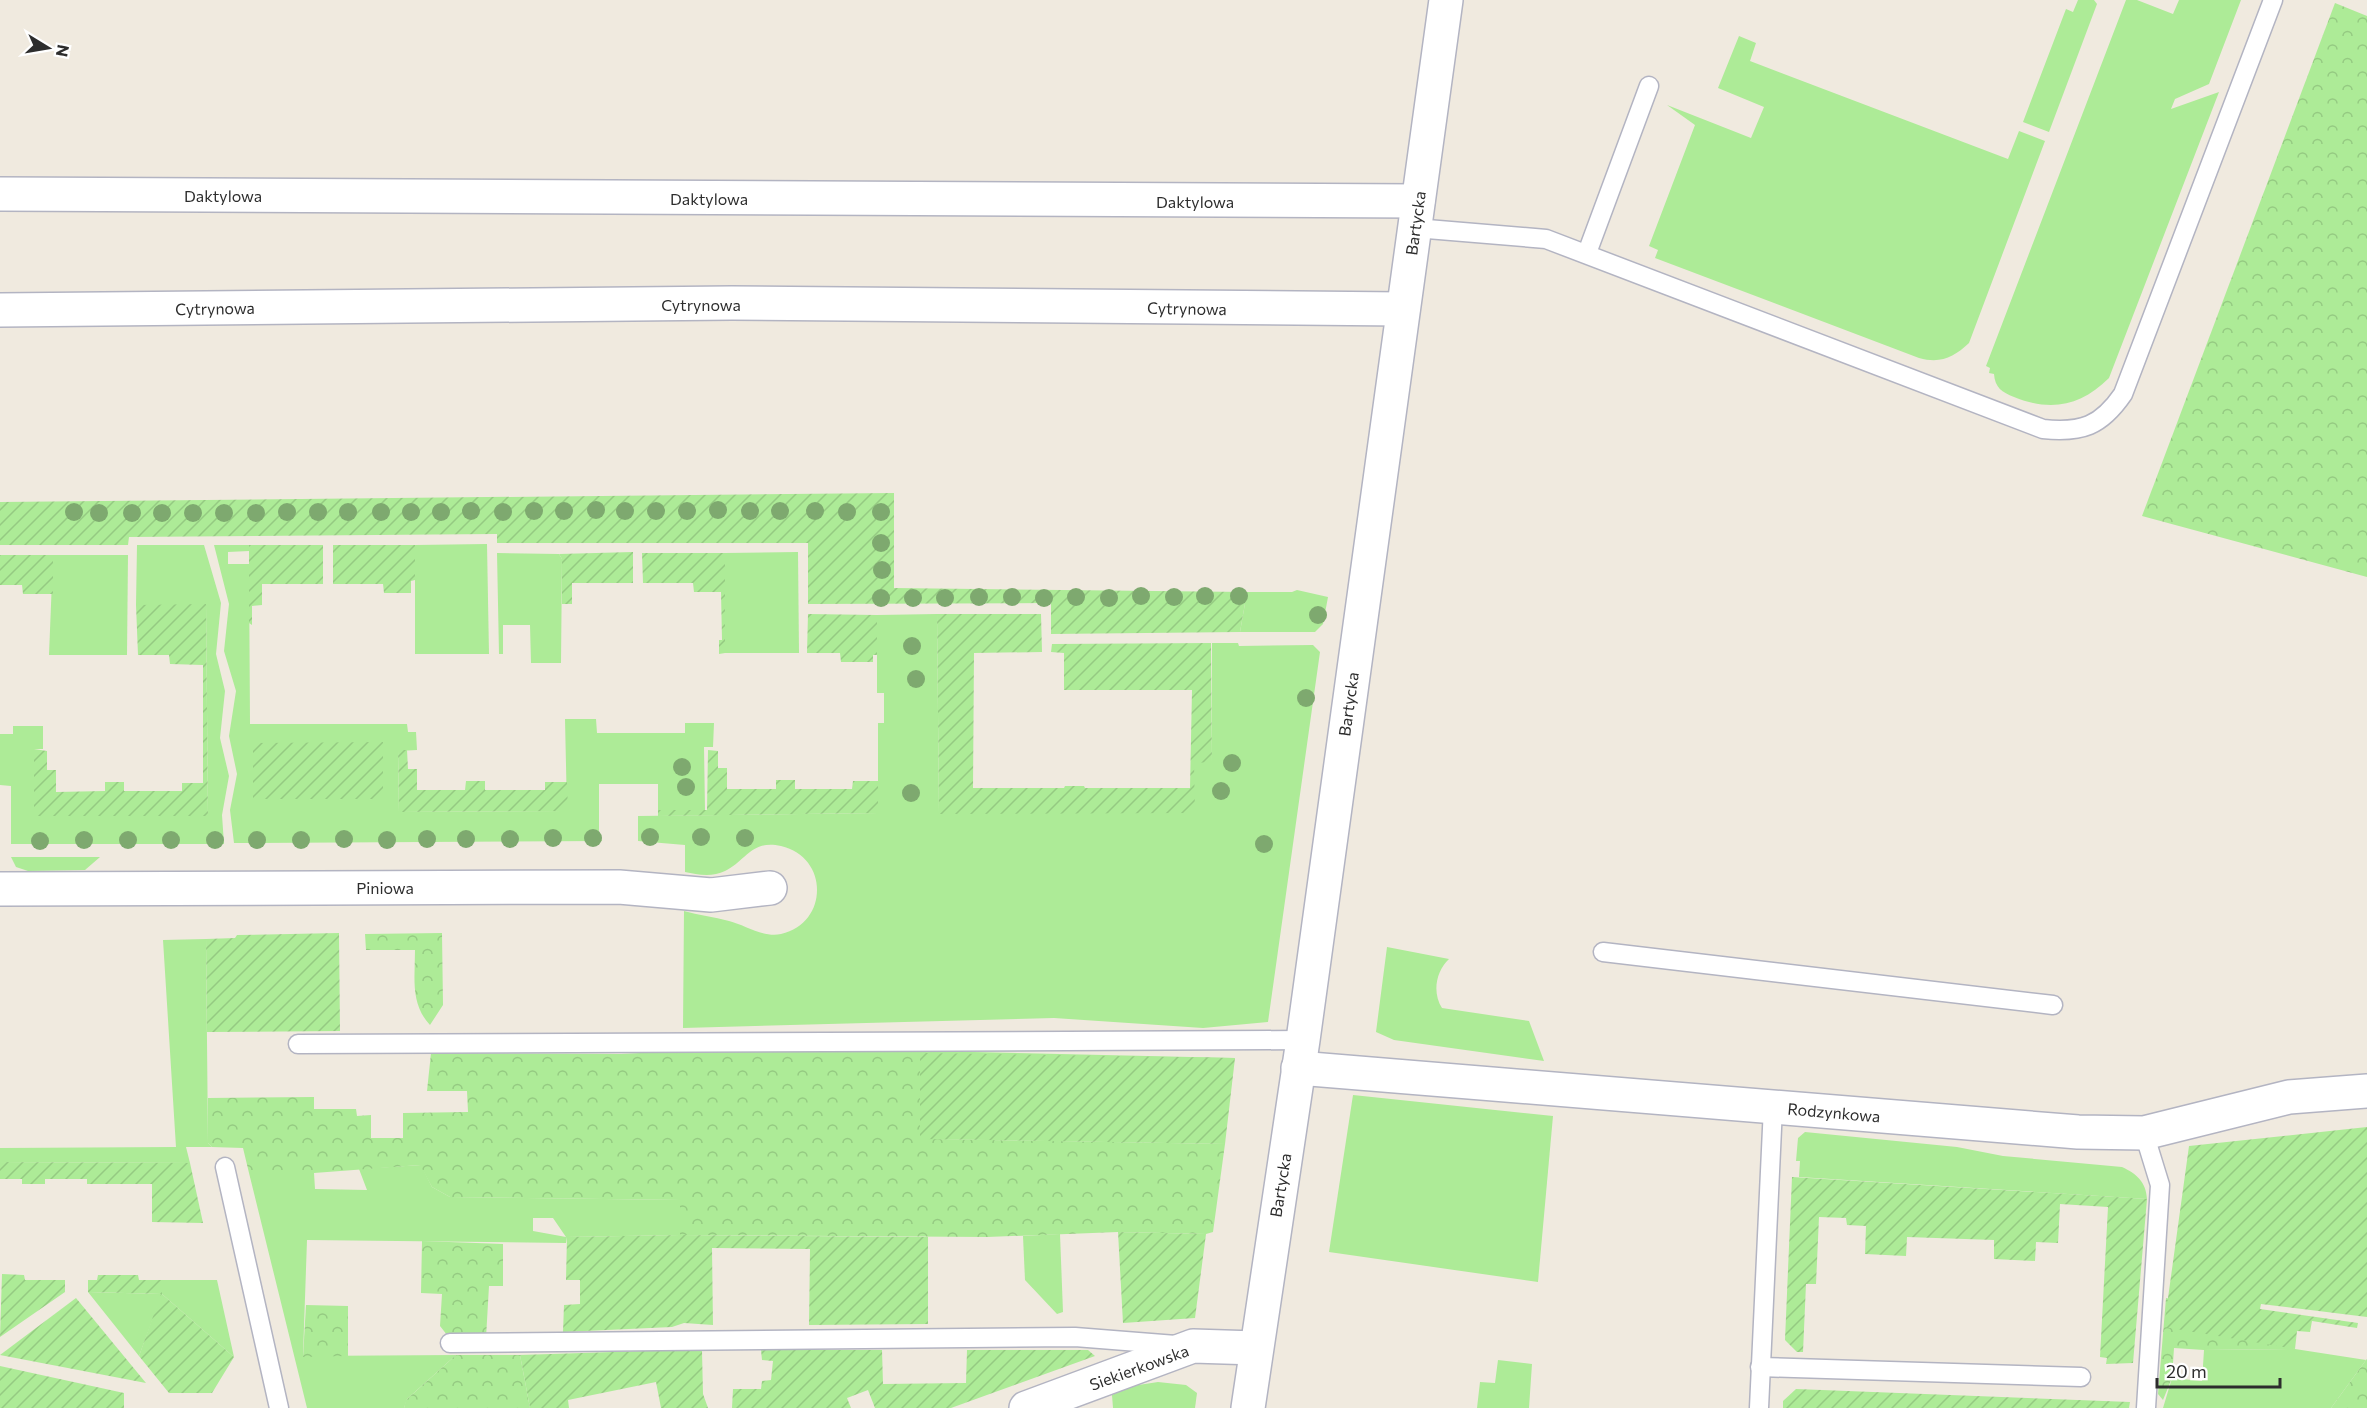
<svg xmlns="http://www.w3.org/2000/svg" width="2367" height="1408" font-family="Commissioner,sans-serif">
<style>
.grass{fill:#adeb97;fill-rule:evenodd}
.forest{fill:url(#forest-crowns)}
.garden{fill:url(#garden-furrows)}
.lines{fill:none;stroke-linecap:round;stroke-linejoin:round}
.service-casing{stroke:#b3b4c2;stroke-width:21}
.minor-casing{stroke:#b3b4c2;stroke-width:36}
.tertiary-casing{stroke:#b3b4c2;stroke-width:36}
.service{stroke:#fff;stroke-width:18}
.minor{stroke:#fff;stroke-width:33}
.tertiary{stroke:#fff;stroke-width:33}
.tree{fill:#7ea96f}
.labels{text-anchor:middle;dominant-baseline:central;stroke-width:6;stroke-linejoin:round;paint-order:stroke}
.street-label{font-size:16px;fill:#2d2d2d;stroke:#fff}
</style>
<defs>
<pattern id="forest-crowns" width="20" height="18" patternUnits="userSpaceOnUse" patternTransform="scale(1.5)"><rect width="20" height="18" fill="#adeb97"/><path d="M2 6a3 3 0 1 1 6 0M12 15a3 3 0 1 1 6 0" fill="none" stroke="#95ca82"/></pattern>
<pattern id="garden-furrows" width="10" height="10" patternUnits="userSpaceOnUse" patternTransform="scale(1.5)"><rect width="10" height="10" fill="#adeb97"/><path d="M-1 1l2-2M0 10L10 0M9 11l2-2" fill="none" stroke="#95ca82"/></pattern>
</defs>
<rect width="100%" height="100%" fill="#f0eadf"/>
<g class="grass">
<path d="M2078,0H2094L2097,4L2049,132L2023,122L2066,9L2073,12Z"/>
<path d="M2126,0H2137L2173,14L2179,0H2241L2209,84L2175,99L2171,109L2219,92L2109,378C2081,406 2051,412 2014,397C2002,392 1995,388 1994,374L1989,373L1990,368L1986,366Z"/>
<path d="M1739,36L1756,43L1750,61L2008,159L2019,131L2045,141L1969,343C1954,357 1941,364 1919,358L1655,258L1658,250L1649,246L1695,125L1667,105L1751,138L1764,107L1718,88Z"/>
<path d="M487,544L489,654H415V545Z"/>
<path d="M137,545H204L221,603L216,654L225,691L220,738L229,776L222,815L224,844H11V786L0,785V734H13V726H43V749H34L35,816H208L206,605H136Z"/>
<path d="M214,545H249V551L228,552V564H249L250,724H407L408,732H416L417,750L398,751L399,812L567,811L565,719H596L597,733H685V723H714L713,747H704L705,810H658V784H599V832L602,841L234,843L230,810L237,774L229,736L236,691L224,651L229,604Z"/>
<path d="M798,552L799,653H725V553Z"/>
<path d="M497,553L559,554L562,559L561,663H531L530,625H503V654H499Z"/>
<path d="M53,555H128L127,655H49Z"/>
<path d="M1297,590L1328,597L1323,624L1315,632H1240L1247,592H1292Z"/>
<path d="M937,614L939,813H1194V762H1212V643H1238L1239,646L1313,645L1320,652L1268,1022L1203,1028L1054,1018L683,1028L684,911C698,915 714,917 729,921C745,925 764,938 781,934C829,923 829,857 781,846C752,839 746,861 725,871C713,877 698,875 685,872V845L638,841V816L878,813V723H884V693H877V615Z"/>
<path d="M11,857H100L85,870L28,871L16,867Z"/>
<path d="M206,939L208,1143L212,1147H186L190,1163L0,1162V1148L176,1147L163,940Z"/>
<path d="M1387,947L1449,959C1436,971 1432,993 1442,1008L1529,1021L1544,1061L1394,1040L1376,1032Z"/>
<path d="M1353,1095L1553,1116L1538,1282L1329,1252Z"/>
<path d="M1805,1132L1957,1147L2003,1156L2122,1167C2137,1174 2146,1182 2147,1199L1799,1177L1800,1161H1796L1798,1138Z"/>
<path d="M421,1165L432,1187L450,1197L681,1200L680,1235L567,1237L566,1243L307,1240L303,1356L456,1355L407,1399L404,1408H307L249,1173H314L315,1189L367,1190L359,1169ZM533,1218H553L566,1237L533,1231Z"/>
<path d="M1060,1234L1063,1312L1057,1314L1025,1280L1023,1236Z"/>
<path d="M161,1280H217L234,1357L162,1294L139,1356L88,1292L161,1294Z"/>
<path d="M2295,1349L2366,1360L2331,1408H2163L2172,1378L2202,1381L2204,1350Z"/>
<path d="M1498,1360L1532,1364L1529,1408H1477L1480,1382L1495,1383Z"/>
<path d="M1158,1382L1186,1385L1197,1393L1195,1408H1113L1112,1395L1132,1386Z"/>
</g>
<g class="forest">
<path d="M2335,3L2367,16V577L2142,516Z"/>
<path d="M442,933L443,1005L430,1025C410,1004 415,977 415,950H366L365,934Z"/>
<path d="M751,1047L1235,1058L937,1139L1225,1144L1213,1232L1206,1234L1118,1232L987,1237L680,1235V1200L450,1197L432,1187L420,1165L314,1173H249L243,1148L212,1147L208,1143V1098L314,1097V1109H356L357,1116L371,1115V1138H403V1113L468,1112L467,1091H427L431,1053L621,1054Z"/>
<path d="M422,1241L503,1244V1286H489L486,1338L451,1340L440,1326L442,1294L421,1293Z"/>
<path d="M2166,1298L2230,1312L2295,1349L2204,1350L2174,1348L2172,1378L2163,1400L2158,1394Z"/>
<path d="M306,1305L348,1306V1356L303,1357Z"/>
<path d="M456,1355H520L530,1408H404L406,1400Z"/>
<path d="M2367,1359V1408H2331L2366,1360Z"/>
</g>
<g class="garden">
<path d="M894,493V588L1247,592L1240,632L1051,634V603L808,604V543H497V534L129,537L128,545H0V502Z"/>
<path d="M249,545H323V584H262V605L252,606V625L249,623Z"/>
<path d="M333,545H415V580L411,581V593H384L383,584H333Z"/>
<path d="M633,552V583H572V604H562V559L559,554Z"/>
<path d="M642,553H725V653L719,654V640H722L721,592H694L693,583H643Z"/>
<path d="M0,555H53V594H23L22,585H0Z"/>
<path d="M206,604L208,816H34V749L47,751V770H56V792L105,791V782H124V791H182V783H203V665L170,664L169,655H138L136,605Z"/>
<path d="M808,614L877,615V655H873V662H841L840,653H807Z"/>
<path d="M937,614H1041L1042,652L974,653L973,788H1064L1065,786H1084L1085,788H1190L1192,690H1064V653L1051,652L1052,644L1211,643L1212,762L1194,763L1195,813L939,814Z"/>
<path d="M383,742V799H253V743Z"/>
<path d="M398,750H407L408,769H417V790H465L466,781H485V790H545V782H567L568,811L399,812Z"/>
<path d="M708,750L718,751V768H727V789H776V780H795V789H852L853,781H878V813L658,816V810H707Z"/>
<path d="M339,933L340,1031L207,1032L206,939L235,938L237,935Z"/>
<path d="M920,1053L1235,1058L1225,1144L920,1139Z"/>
<path d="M2367,1127V1317L2261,1304L2260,1309L2358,1323L2357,1328L2312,1321L2310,1332L2297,1331L2295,1349L2164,1327L2189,1146Z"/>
<path d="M0,1162L190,1163L203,1223L152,1222V1184H87V1179H45V1184H22V1179H0Z"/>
<path d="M1792,1177L2147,1199L2133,1363L2106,1364L2107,1358L2100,1357L2108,1207L2060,1204L2058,1243L2036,1242L2035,1261L1994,1259V1240L1907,1237L1906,1256L1865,1254L1866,1226L1847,1225L1846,1218L1819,1217L1816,1284H1806L1803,1352H1797L1785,1340Z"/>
<path d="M1118,1232L1206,1234L1195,1318L1123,1323Z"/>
<path d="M680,1235L928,1237V1324L809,1325L810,1249L712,1248L713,1325L684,1323L672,1327L563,1332L564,1305L580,1304V1280H566L567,1237Z"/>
<path d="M2,1274L24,1275L25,1280H65V1292L0,1337Z"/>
<path d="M98,1275H138L139,1280H161L162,1294L234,1357L212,1393H169L139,1356L161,1294L88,1292V1280H97Z"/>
<path d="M76,1298L146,1383L0,1355Z"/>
<path d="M675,1350L702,1351L703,1394L708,1408H661L656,1382L568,1400L569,1408H530L520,1355Z"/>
<path d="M761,1350H882L883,1384L966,1383L967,1350H1088L1095,1356L951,1408H875L868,1390L847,1398L851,1408H732L733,1389H761L762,1381L771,1380L773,1361L762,1360Z"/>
<path d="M0,1366L124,1393V1408H0Z"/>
<path d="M1796,1389L2130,1402L2129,1408H1783V1401Z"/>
</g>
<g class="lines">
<defs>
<g id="service">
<path d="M1415,228L1546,239L2043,429C2082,433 2101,426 2123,394L2273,0"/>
<path d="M1587,253L1649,86"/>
<path d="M1603,952L2053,1005"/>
<path d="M298,1044L1303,1040"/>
<path d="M2144,1133L2160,1185L2146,1408"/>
<path d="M225,1167L279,1408"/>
<path d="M450,1343L1075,1337L1176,1345"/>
<path d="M1760,1367L2081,1377"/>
<path d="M1759,1408L1773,1107"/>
</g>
<g id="minor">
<path d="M0,194L1418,201"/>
<path d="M0,310L732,303L1403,309"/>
<path d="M0,889L619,887L711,895L770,888"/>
<path d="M1298,1068L2078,1132L2144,1133L2289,1097L2367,1091"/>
<path d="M1026,1408L1193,1346L1256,1348"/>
</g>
<path id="tertiary" d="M1248,1408L1303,1040L1446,0"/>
</defs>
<use href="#service" class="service-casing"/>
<use href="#minor" class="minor-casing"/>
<use href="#tertiary" class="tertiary-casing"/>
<use href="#service" class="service"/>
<use href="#minor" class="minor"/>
<use href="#tertiary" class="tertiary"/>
</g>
<g class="tree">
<circle cx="596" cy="510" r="9"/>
<circle cx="718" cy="510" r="9"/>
<circle cx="471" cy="511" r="9"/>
<circle cx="534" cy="511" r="9"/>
<circle cx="564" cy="511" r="9"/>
<circle cx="625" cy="511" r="9"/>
<circle cx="656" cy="511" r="9"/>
<circle cx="687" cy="511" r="9"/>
<circle cx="750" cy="511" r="9"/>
<circle cx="780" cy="511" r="9"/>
<circle cx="815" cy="511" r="9"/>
<circle cx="74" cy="512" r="9"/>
<circle cx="287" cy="512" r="9"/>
<circle cx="318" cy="512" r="9"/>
<circle cx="348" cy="512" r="9"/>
<circle cx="381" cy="512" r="9"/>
<circle cx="411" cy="512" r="9"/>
<circle cx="441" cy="512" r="9"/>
<circle cx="503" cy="512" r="9"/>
<circle cx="847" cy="512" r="9"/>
<circle cx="881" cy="512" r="9"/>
<circle cx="99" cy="513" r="9"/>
<circle cx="132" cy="513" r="9"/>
<circle cx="162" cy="513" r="9"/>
<circle cx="193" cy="513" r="9"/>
<circle cx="224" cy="513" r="9"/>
<circle cx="256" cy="513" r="9"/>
<circle cx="881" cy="543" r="9"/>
<circle cx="882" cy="570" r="9"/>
<circle cx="1141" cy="596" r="9"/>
<circle cx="1205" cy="596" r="9"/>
<circle cx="1239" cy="596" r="9"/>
<circle cx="979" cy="597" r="9"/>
<circle cx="1012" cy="597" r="9"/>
<circle cx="1076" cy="597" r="9"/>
<circle cx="1174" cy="597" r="9"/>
<circle cx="881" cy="598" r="9"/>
<circle cx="913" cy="598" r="9"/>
<circle cx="945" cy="598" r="9"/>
<circle cx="1044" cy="598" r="9"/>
<circle cx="1109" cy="598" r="9"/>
<circle cx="1318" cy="615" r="9"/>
<circle cx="912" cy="646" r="9"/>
<circle cx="916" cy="679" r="9"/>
<circle cx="1306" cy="698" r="9"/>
<circle cx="1232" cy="763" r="9"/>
<circle cx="682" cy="767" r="9"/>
<circle cx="686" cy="787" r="9"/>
<circle cx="1221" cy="791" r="9"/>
<circle cx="911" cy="793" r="9"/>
<circle cx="650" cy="837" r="9"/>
<circle cx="701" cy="837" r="9"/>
<circle cx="553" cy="838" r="9"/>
<circle cx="593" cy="838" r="9"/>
<circle cx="745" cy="838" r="9"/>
<circle cx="344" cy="839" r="9"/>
<circle cx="427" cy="839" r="9"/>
<circle cx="466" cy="839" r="9"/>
<circle cx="510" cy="839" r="9"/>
<circle cx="84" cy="840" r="9"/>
<circle cx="128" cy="840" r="9"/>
<circle cx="171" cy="840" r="9"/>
<circle cx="215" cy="840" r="9"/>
<circle cx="257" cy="840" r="9"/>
<circle cx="301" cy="840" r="9"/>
<circle cx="387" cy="840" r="9"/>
<circle cx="40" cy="841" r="9"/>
<circle cx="1264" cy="844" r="9"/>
</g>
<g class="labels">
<g class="street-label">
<text x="223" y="195">Daktylowa</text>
<text x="709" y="198">Daktylowa</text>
<text x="1195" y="201">Daktylowa</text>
<text transform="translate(1415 223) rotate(-82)">Bartycka</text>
<text x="701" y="304">Cytrynowa</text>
<text transform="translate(215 308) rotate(-1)">Cytrynowa</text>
<text transform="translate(1187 308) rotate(1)">Cytrynowa</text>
<text transform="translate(1348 704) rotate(-82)">Bartycka</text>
<text x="385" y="887">Piniowa</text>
<text transform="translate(1834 1112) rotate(5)">Rodzynkowa</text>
<text transform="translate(1280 1185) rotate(-81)">Bartycka</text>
<text transform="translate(1139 1367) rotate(-20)">Siekierkowska</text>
</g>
</g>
<g transform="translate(48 48) rotate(101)" stroke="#ffffff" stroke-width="4.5" paint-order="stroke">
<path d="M0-4.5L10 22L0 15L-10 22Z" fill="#2d2d2d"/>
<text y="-9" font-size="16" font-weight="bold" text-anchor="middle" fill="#2d2d2d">N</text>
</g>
<path d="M2157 1378v9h123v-9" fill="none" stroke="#2d2d2d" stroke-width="3"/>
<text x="2166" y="1378" font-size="18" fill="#2d2d2d" stroke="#ffffff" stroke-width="4.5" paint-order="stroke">20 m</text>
</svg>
